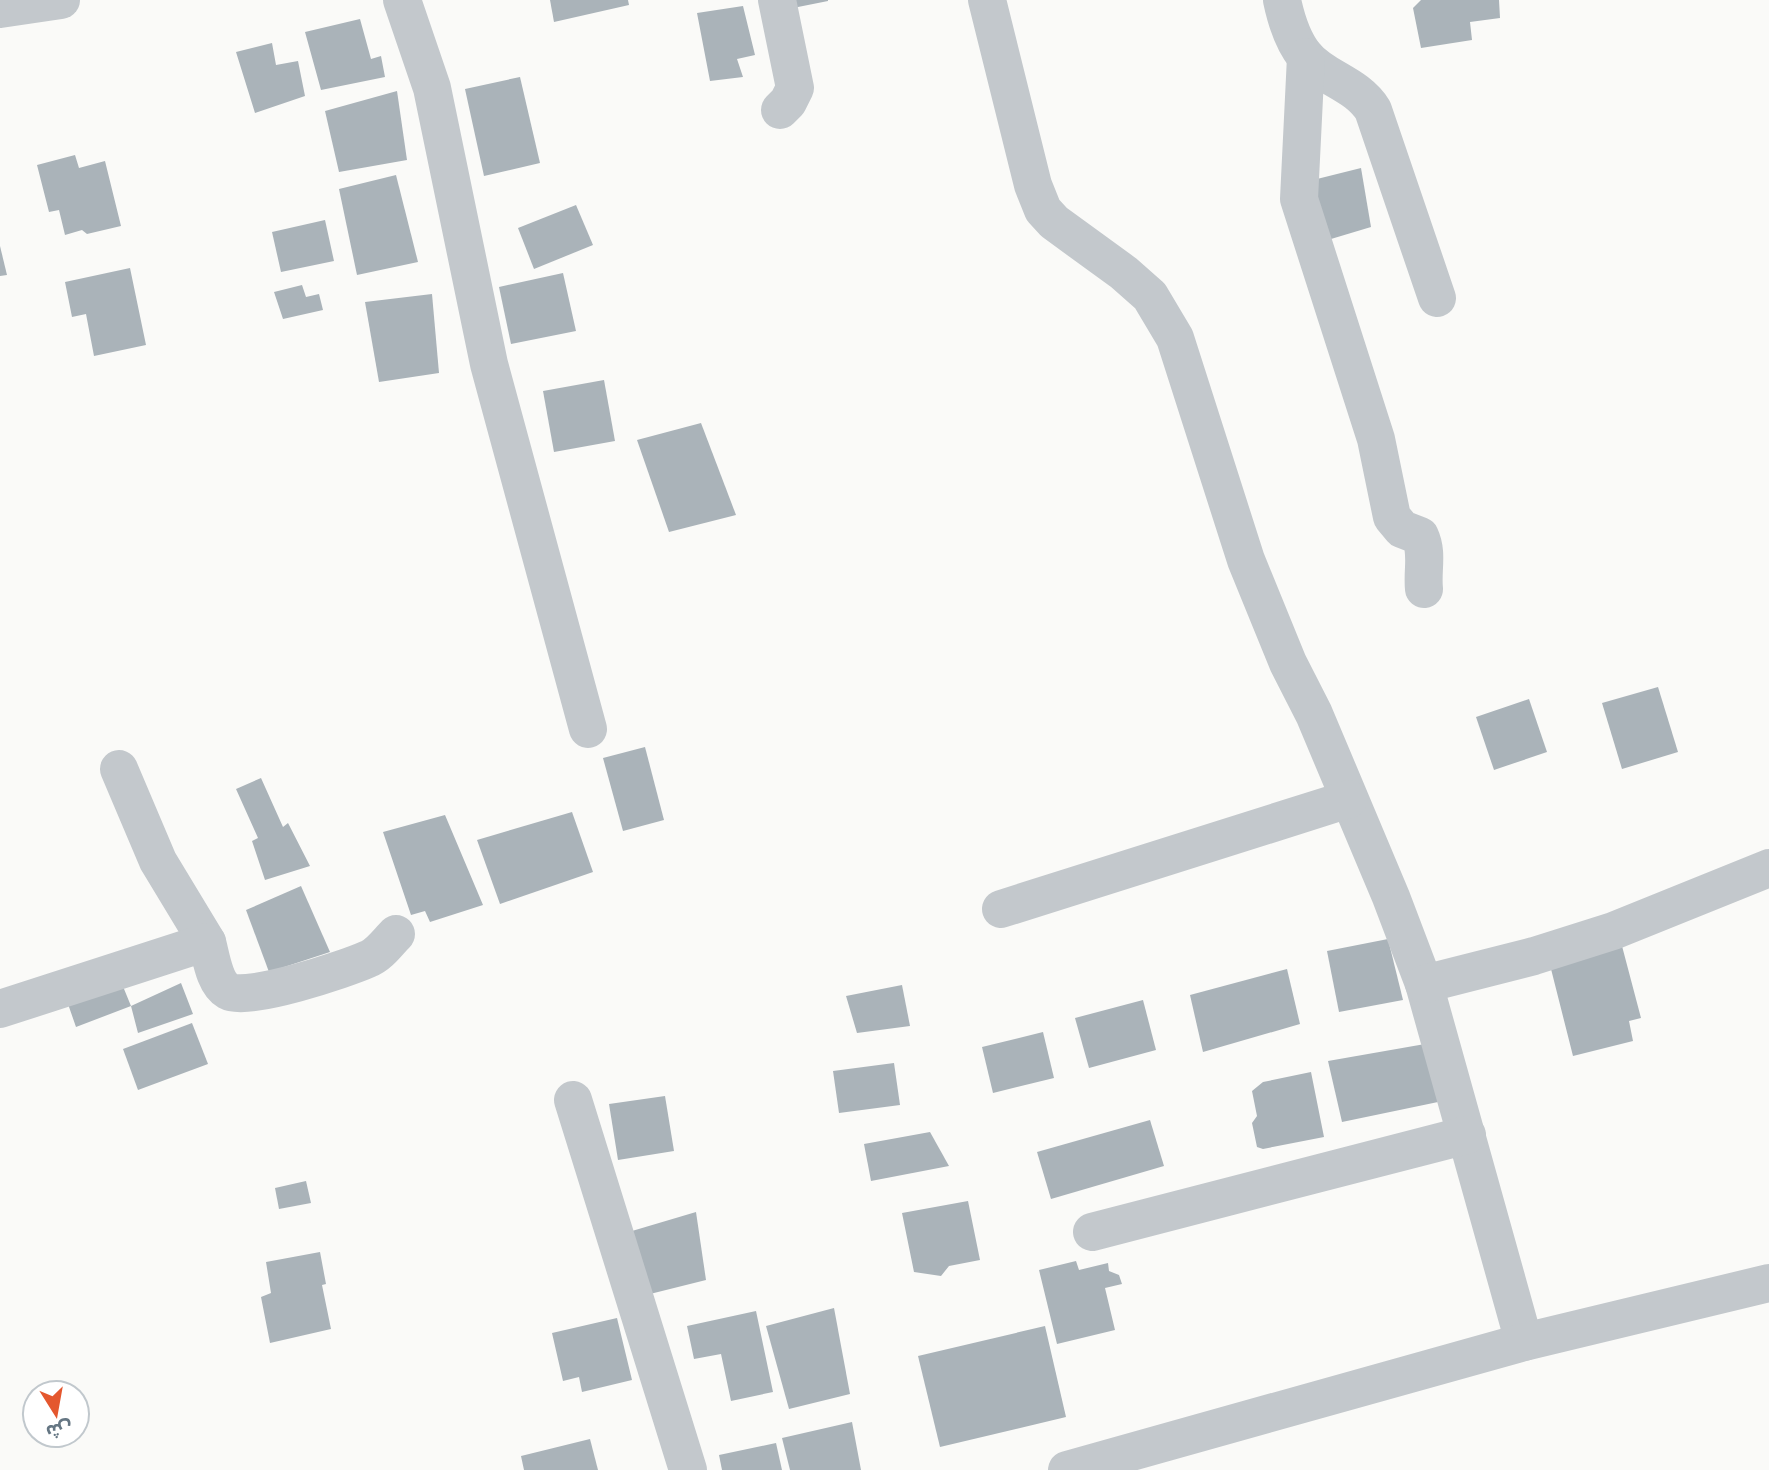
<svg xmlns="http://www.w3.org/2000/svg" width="1769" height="1470" font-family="'DM Sans','Noto Sans Arabic',sans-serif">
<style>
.building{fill:#aab3b9}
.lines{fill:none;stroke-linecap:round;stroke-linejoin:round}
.minor{stroke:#c3c8cc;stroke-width:38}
</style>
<rect width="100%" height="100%" fill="#fafaf8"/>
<g class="building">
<path d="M550,0H628L629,5L554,22Z"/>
<path d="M791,0H828V1L793,8Z"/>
<path d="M1421,0H1499L1500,18L1470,22L1472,40L1421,48L1413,8Z"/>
<path d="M743,6L755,55L737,59L743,77L710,81L697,13Z"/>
<path d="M360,19L371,59L381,56L385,77L321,90L305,32Z"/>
<path d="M272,43L276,65L298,61L305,96L255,113L236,52Z"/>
<path d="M520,77L540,163L484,176L465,89Z"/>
<path d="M397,91L407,160L339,172L325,111Z"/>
<path d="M75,155L79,168L105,161L121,226L87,234L82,230L65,235L59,210L49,212L37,165Z"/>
<path d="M1361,168L1371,227L1321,242L1305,182Z"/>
<path d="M396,175L418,262L357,275L339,189Z"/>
<path d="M576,205L593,245L534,269L518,228Z"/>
<path d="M325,220L334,261L281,272L272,232Z"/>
<path d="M0,246L7,275L0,276Z"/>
<path d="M130,268L146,345L94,356L86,314L72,317L65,282Z"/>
<path d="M563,273L576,331L511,344L499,287Z"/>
<path d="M302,285L306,297L319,294L323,310L283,319L274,292Z"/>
<path d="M432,294L439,373L379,382L365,302Z"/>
<path d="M604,380L615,441L554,452L543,391Z"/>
<path d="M701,423L736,515L669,532L637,440Z"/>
<path d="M1658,687L1678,752L1622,769L1602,703Z"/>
<path d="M1529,699L1547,752L1494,770L1476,717Z"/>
<path d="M645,747L664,820L623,831L603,758Z"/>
<path d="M261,778L283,827L288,823L310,866L265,880L252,841L258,838L236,789Z"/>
<path d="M572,812L593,872L500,904L477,840Z"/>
<path d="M445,815L483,905L430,922L425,911L411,915L383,832Z"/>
<path d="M301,886L330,952L269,972L246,910Z"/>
<path d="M1388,939L1403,1000L1339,1012L1327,951Z"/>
<path d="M1622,946L1641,1018L1629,1021L1633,1041L1573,1056L1550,965Z"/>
<path d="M1287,969L1300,1024L1203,1052L1190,995Z"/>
<path d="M181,983L193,1014L138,1033L131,1006L76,1027L68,1004L122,984L131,1006Z"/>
<path d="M902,985L910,1026L857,1033L846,996Z"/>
<path d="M1143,1000L1156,1050L1089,1068L1075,1018Z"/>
<path d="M192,1023L208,1064L138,1090L123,1049Z"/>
<path d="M1043,1032L1054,1078L993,1093L982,1047Z"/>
<path d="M1425,1044L1438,1102L1342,1122L1328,1061Z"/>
<path d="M894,1063L900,1105L839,1113L833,1071Z"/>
<path d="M1311,1072L1324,1137L1263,1149L1257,1147L1252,1123L1257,1116L1252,1091L1263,1082Z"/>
<path d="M665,1096L674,1151L618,1160L609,1104Z"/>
<path d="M1150,1120L1164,1166L1051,1199L1037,1152Z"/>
<path d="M930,1132L949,1166L871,1181L864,1144Z"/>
<path d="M306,1181L311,1203L279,1209L275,1188Z"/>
<path d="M968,1201L980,1260L949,1266L941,1276L914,1272L902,1213Z"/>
<path d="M696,1212L706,1280L650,1294L632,1231Z"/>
<path d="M320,1252L326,1284L322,1285L331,1329L270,1343L261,1297L271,1293L266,1262Z"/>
<path d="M1076,1261L1079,1270L1108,1263L1109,1271L1119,1275L1122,1284L1105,1288L1115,1330L1057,1344L1039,1270Z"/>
<path d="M834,1308L850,1394L789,1409L766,1326Z"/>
<path d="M756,1311L773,1392L731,1401L721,1354L694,1359L687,1326Z"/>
<path d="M617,1318L632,1380L582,1392L579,1377L563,1381L552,1333Z"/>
<path d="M1045,1326L1066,1417L940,1447L918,1356Z"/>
<path d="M852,1422L861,1470H790L782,1438Z"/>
<path d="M590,1439L598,1470H524L521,1456Z"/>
<path d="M776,1443L782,1470H722L719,1455Z"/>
</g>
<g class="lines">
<g class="minor">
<path d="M402,0L432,88L489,364L588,729"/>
<path d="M777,0L795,88L788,102L780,110"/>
<path d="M987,0L1033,185L1043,210L1054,222L1124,273L1150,296L1175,338L1246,560L1288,663L1314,714L1391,897L1424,984L1524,1342"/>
<path d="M1282,0C1286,19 1292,40 1305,56C1324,79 1356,83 1373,110L1437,298"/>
<path d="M0,9L61,0"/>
<path d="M1306,57L1299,199L1376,439L1392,517L1402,529L1420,536C1428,553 1422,570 1424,589"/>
<path d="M119,769L158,861L207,942"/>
<path d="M1001,909L1349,799"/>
<path d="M1424,984L1534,956L1613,931L1769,868"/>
<path d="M0,1009L207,942C211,956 214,983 228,991C247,1002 346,969 368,959C379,955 388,942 396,934"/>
<path d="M573,1100L688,1470"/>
<path d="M1092,1232L1467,1135"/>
<path d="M1067,1470L1524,1342L1769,1283"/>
</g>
</g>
<g transform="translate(56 1414) rotate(169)"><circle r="33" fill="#ffffff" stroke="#c1c8cd" stroke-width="2"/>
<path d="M0-5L12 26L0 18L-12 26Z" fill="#e4572e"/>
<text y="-10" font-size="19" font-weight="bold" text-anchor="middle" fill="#657683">ش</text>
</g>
</svg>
